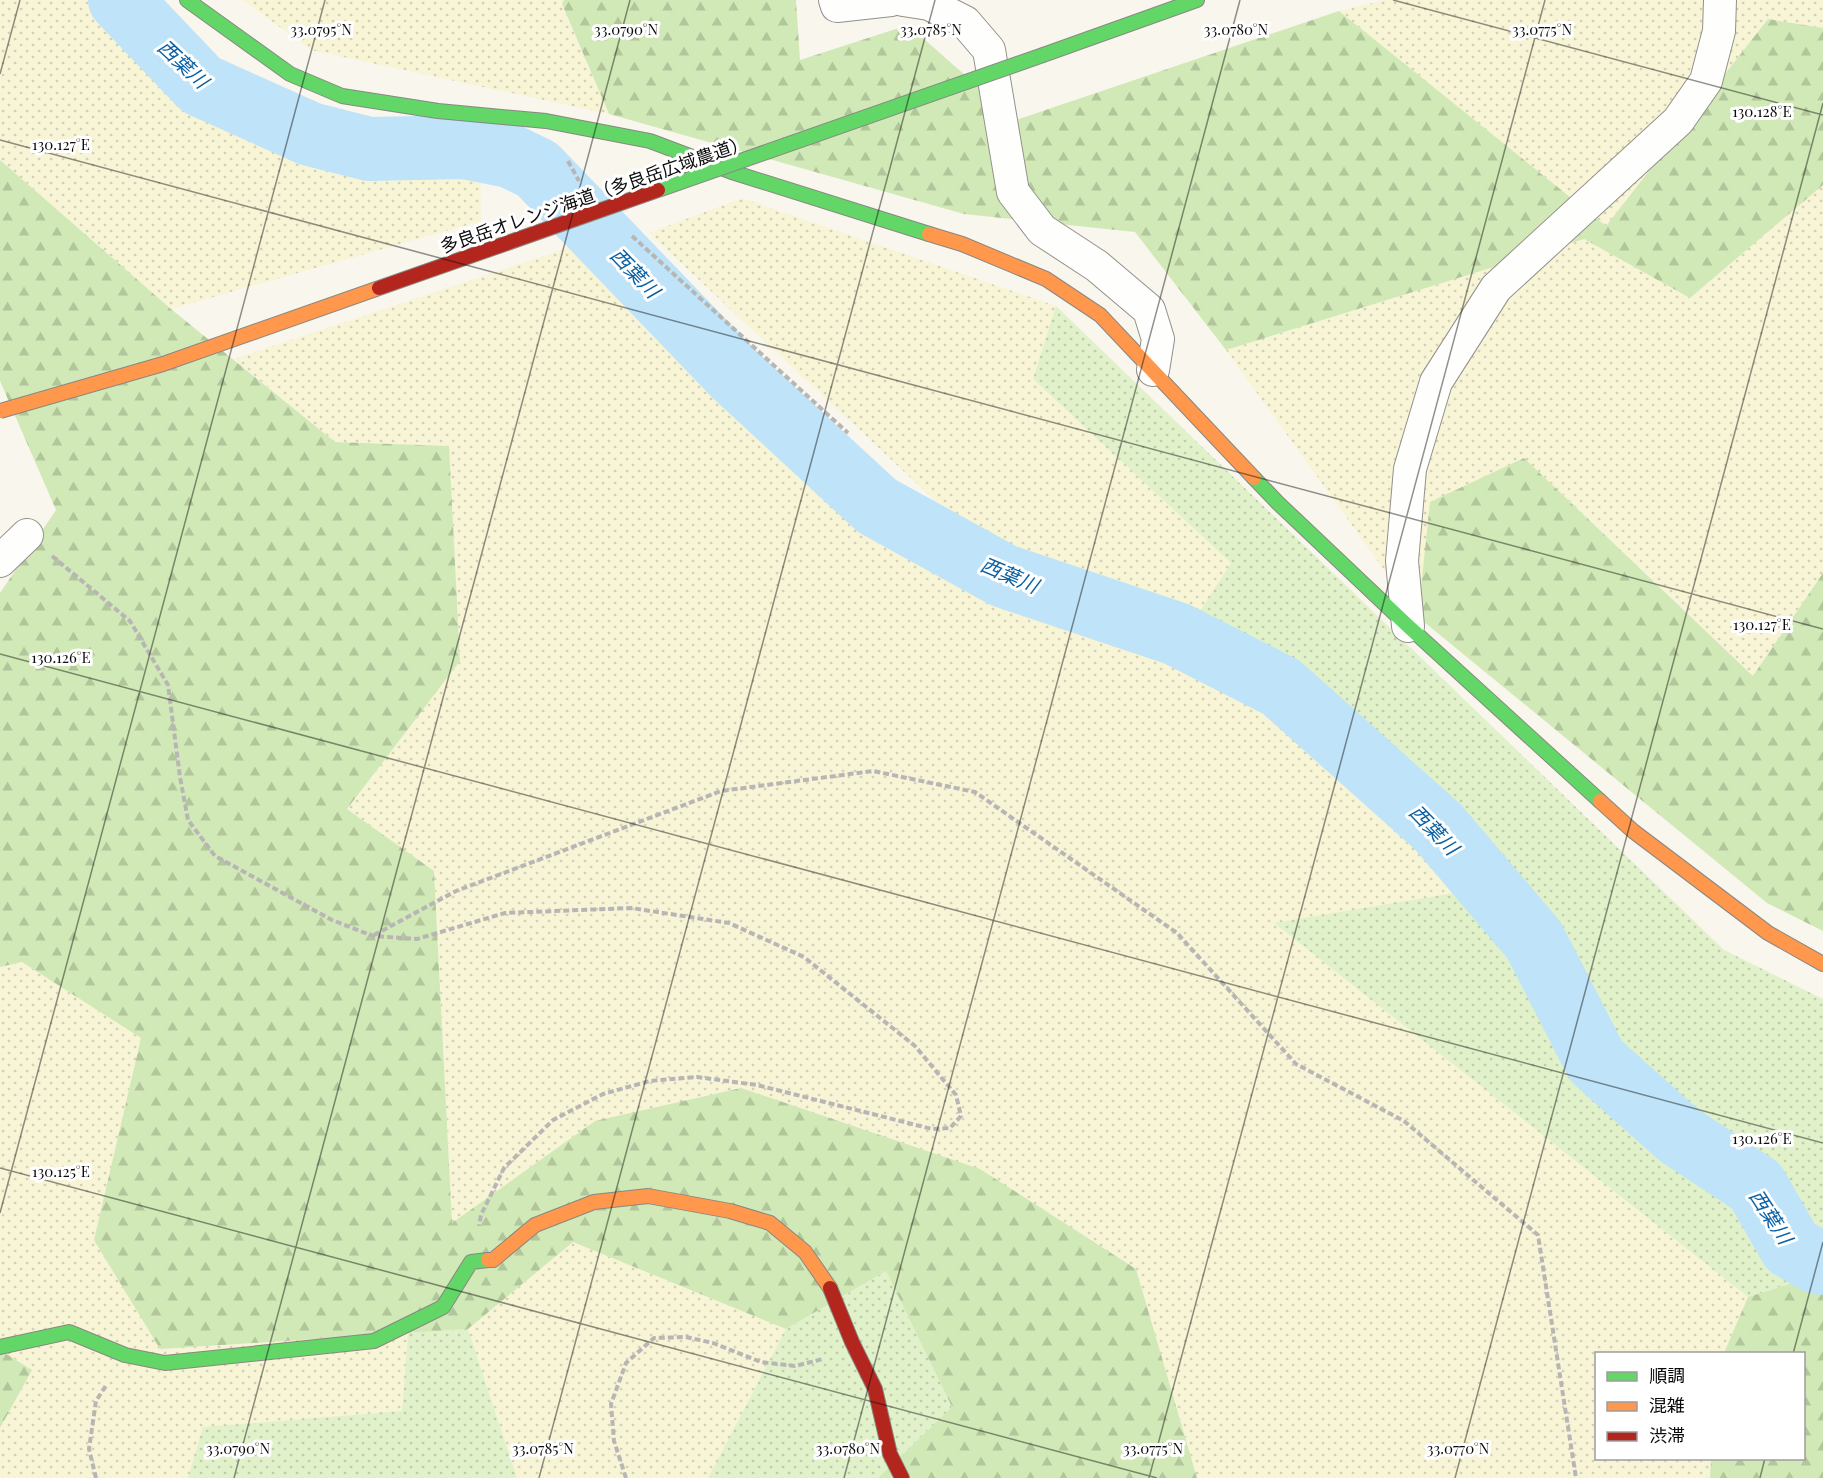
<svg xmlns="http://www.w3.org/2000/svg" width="1823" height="1478" font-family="'Playfair Display','Noto Sans JP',serif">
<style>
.farmland{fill:url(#farmland-dots)}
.grass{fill:url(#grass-dots)}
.forest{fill:url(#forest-firs)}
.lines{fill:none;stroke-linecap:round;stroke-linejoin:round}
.river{stroke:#bfe3f8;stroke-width:64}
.street-casing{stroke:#92908c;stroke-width:34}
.fast-casing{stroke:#888783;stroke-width:16}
.slow-casing{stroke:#888783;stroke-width:16}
.jam-casing{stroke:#888783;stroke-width:16}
.path{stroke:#b7b6b5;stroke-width:4;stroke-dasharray:6 3;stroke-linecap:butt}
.street{stroke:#fefefc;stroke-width:32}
.fast{stroke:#63d668;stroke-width:14}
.slow{stroke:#ff974d;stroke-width:14}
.jam{stroke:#b3261e;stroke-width:14}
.fast-bridge-casing{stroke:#888783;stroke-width:16;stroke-linecap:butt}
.slow-bridge-casing{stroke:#888783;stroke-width:16;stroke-linecap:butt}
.jam-bridge-casing{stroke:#888783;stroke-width:16;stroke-linecap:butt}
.fast-bridge{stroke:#63d668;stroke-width:14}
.slow-bridge{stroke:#ff974d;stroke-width:14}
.jam-bridge{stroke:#b3261e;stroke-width:14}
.ticks{fill:none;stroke:#0a0a0a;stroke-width:1.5;stroke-opacity:0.45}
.labels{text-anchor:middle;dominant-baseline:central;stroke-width:6;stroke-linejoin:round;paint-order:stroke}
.street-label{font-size:18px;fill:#0a0a0a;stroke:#fff}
.water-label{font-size:20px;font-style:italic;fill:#0960a5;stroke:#fff}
.ticks-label{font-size:15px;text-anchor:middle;fill:#0a0a0a;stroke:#fff;stroke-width:6;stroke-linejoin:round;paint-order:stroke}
</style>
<defs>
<pattern id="farmland-dots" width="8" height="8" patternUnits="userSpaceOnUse" patternTransform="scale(1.5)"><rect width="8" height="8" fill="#f8f4d6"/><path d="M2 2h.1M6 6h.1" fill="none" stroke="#d3d0b6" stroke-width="1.8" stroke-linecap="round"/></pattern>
<pattern id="grass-dots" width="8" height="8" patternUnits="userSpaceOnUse" patternTransform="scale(1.5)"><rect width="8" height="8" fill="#e1f1ca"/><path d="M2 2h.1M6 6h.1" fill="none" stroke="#c0cdac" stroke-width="1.8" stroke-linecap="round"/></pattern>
<pattern id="forest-firs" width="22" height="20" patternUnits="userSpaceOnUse" patternTransform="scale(1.5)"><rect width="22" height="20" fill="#d1e9b7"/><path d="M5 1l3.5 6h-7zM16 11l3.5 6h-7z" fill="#b2c69c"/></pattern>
</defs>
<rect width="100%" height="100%" fill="#f9f6ed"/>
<g class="farmland">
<path d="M0,0H95L108,10L204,112L371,174L480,168L481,221L171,309L0,160Z"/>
<path d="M243,0H564L562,5L609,114L311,50Z"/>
<path d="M1385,0H1823V28L1768,19L1606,226L1339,11Z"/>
<path d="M1823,185V573L1754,676L1524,458L1418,617L1226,350L1584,239L1690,298Z"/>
<path d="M742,198L1056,306L1033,379L1231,563L1193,622L961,525L649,233Z"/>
<path d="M574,246L879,544L1021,604L1257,698L1460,892L1275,924L1748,1297L1724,1353L1596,1354V1458L1711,1459L1710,1478H1197L1136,1269L595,1121L452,1223L434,871L347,809L460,661L449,447L335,442L234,359Z"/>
<path d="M22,962L141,1038L94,1240L408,1333L402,1411L203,1427L188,1478H0V1428L32,1370L0,1350V967Z"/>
<path d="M573,1242L786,1329L708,1478H517L468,1329Z"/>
</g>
<g class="grass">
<path d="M1056,306L1724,950L1823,999V1233L1802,1280L1748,1297L1274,923L1460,892L1510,867L1305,680L1193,622L1231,563L1033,379Z"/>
<path d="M886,1271L952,1407L878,1478H708L786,1329Z"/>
<path d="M468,1329L517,1478H188L203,1427L402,1411L408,1333Z"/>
</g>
<g class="forest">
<path d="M564,0H796L800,60L908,25L1016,120L1339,11L1606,226L1768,19L1823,28V185L1690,298L1584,239L1226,350L1135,232L964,214L609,114L562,4Z"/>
<path d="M0,160L171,309L335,442L449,446L460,661L347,809L434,871L452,1223L595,1121L741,1088L980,1169L1136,1269L1197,1478H878L952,1407L886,1271L786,1329L573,1242L468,1329L160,1349L94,1240L141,1038L22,962L0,967V593L56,510L0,381Z"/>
<path d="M1524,458L1753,676L1823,573V931L1767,903L1418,617L1430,502Z"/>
<path d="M1802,1280L1823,1281V1478H1710L1711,1459L1804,1458V1354L1724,1353L1748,1297Z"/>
<path d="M0,1350L32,1370L0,1428Z"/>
</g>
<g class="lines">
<path class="river" d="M120,0L201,85L310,134L369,149L465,147L510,156L537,169L736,376L877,506L1004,576L1177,634L1281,687L1438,827L1534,940L1596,1061L1679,1135L1756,1186L1791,1247L1817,1262L1823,1263"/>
<defs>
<g id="street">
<path d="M835,0L837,6L891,0"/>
<path d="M903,0L929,4L965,22L989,50L1013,192L1042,230L1097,266L1149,310L1158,339L1153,370"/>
<path d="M0,561L27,535"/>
<path d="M1408,626L1402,561L1410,469L1436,382L1496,288L1678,121L1706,81L1719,31L1720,0"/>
</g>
<g id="fast">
<path d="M187,0L290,74L342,96L438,111L546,121L650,141L732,172L929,234"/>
<path d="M1043,55L1197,0"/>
<path d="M1254,478L1278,503L1408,626L1600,801"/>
<path d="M0,1347L69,1332L125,1355L165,1363L374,1341L443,1307L471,1262L488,1260"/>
</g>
<g id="slow">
<path d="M929,234L962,244L1046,279L1100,315L1254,478"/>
<path d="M1600,801L1633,831L1768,933L1823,964"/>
<path d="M488,1260H493L535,1225L594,1202L648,1196L730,1211L770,1223L805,1252L830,1288"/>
</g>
<path id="jam" d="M830,1288L852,1342L875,1389L890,1454L902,1478"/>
</defs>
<use href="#street" class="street-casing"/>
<use href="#fast" class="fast-casing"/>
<use href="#slow" class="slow-casing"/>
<use href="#jam" class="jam-casing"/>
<g class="path">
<path d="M568,161L579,181"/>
<path d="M632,236L848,433"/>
<path d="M52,556L130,621L168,685L180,777L188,820L215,856L332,920L373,936L417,939L505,913L631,908L729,923L804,957L915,1046L956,1095L961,1116L950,1128L932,1129L757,1085L697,1077L650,1081L603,1094L553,1120L504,1168L481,1215L479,1226"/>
<path d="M374,935L456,891L721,791L873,771L975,792L1177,933L1296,1064L1404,1121L1538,1235L1576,1478"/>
<path d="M96,1478L89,1449L96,1401L107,1384"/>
<path d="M626,1478L614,1441L611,1404L626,1363L654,1338L686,1337L713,1343L761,1362L795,1366L823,1359"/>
</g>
<use href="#street" class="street"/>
<use href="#fast" class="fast"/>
<use href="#slow" class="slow"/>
<use href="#jam" class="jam"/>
<defs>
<path id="fast-bridge" d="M658,190L1043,55"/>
<path id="slow-bridge" d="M0,411L163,364L379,288"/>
<path id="jam-bridge" d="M379,288L658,190"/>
</defs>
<use href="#fast-bridge" class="fast-bridge-casing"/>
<use href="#slow-bridge" class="slow-bridge-casing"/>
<use href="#jam-bridge" class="jam-bridge-casing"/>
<use href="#fast-bridge" class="fast-bridge"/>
<use href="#slow-bridge" class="slow-bridge"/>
<use href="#jam-bridge" class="jam-bridge"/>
</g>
<path class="ticks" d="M1393,0L1823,115M0,74L20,0M0,140L1823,629M0,654L1823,1143M0,1168L1157,1478M0,1213L325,0M1793,1354L1823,1242M234,1478L630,0M539,1478L935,0M844,1478L1240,0M1149,1478L1545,0M1455,1478L1823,103M1760,1478L1765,1458"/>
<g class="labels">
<g class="street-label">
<text transform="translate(594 194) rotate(-19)">多良岳オレンジ海道（多良岳広域農道）</text>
</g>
<g class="water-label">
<text transform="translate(184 63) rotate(43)">西葉川</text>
<text transform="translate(636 272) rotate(46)">西葉川</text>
<text transform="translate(1010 574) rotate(23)">西葉川</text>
<text transform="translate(1435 829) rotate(46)">西葉川</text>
<text transform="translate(1772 1216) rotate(57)">西葉川</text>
</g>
</g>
<g class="ticks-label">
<text x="321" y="35">33.0795°N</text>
<text x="626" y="35">33.0790°N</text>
<text x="931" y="35">33.0785°N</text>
<text x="1236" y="35">33.0780°N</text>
<text x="1542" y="35">33.0775°N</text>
<text x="1762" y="117">130.128°E</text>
<text x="61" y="150">130.127°E</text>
<text x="1762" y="630">130.127°E</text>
<text x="61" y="663">130.126°E</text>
<text x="1762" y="1144">130.126°E</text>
<text x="61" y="1177">130.125°E</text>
<text x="238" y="1454">33.0790°N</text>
<text x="543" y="1454">33.0785°N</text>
<text x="848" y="1454">33.0780°N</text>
<text x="1153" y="1454">33.0775°N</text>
<text x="1458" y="1454">33.0770°N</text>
</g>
<rect x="1595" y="1352" width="210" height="108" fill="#ffffff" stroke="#9d9d9d" stroke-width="1.5"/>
<rect x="1607" y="1372" width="30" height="9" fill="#63d668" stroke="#9d9d9d" stroke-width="1.5"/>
<text x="1649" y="1382" font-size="18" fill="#0a0a0a">順調</text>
<rect x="1607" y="1402" width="30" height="9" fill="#ff974d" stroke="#9d9d9d" stroke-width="1.5"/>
<text x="1649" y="1412" font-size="18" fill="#0a0a0a">混雑</text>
<rect x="1607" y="1432" width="30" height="9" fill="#b3261e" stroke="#9d9d9d" stroke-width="1.5"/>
<text x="1649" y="1442" font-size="18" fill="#0a0a0a">渋滞</text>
</svg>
